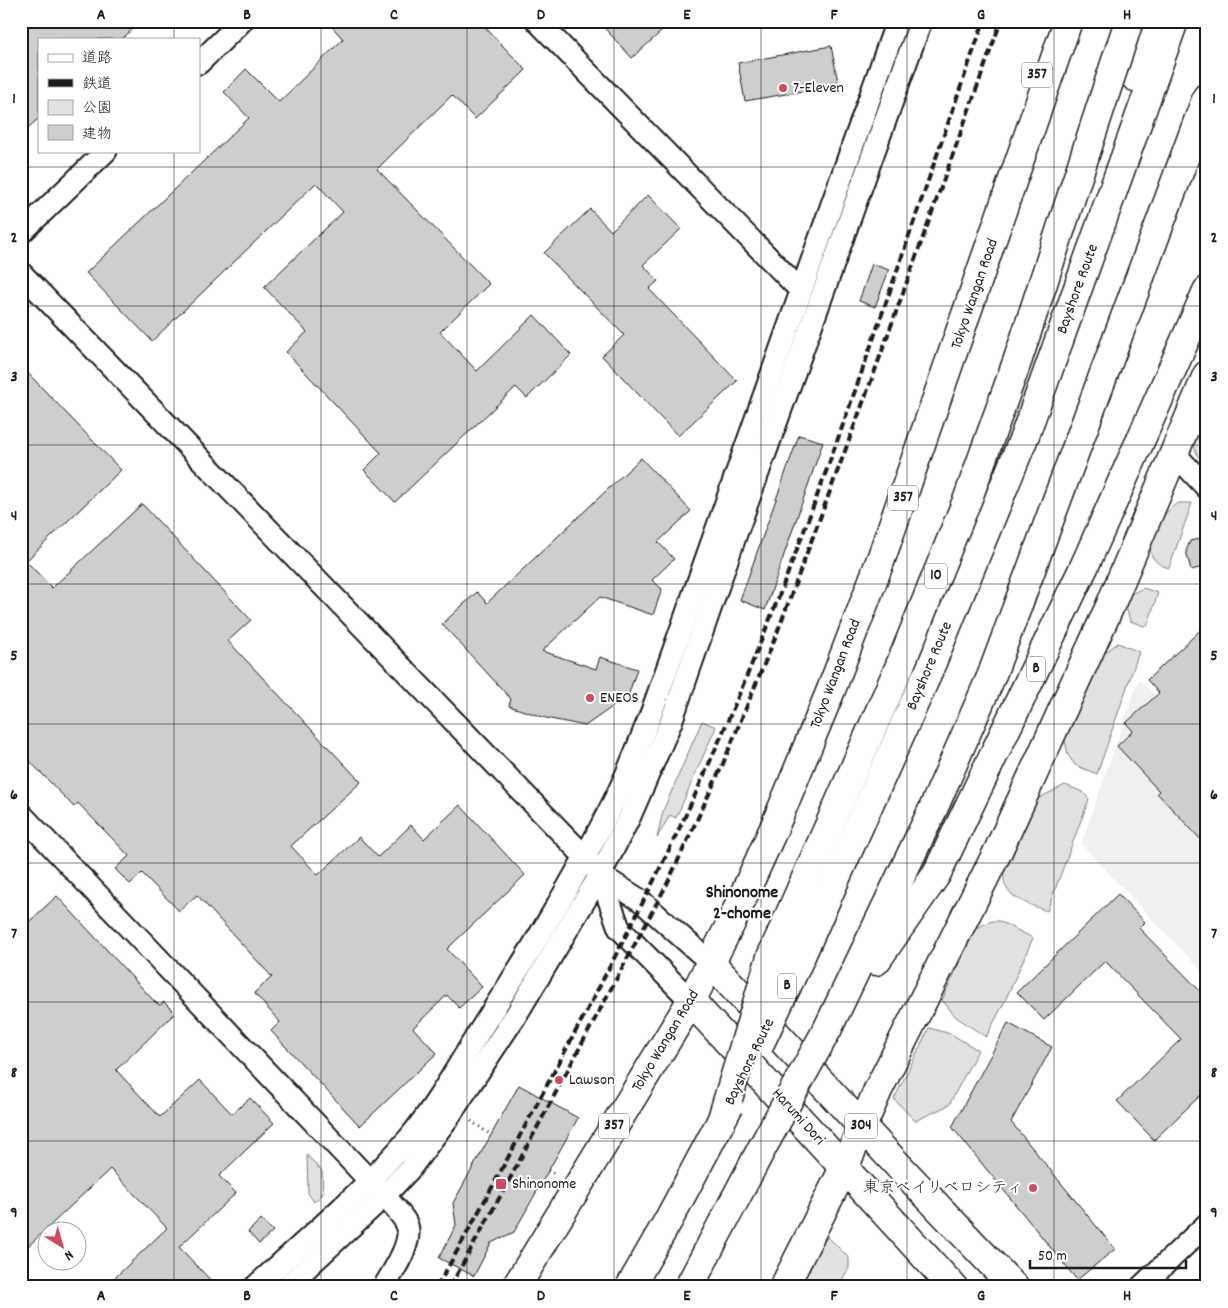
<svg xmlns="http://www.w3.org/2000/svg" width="1228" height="1308" font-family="Dekko,'Klee One',sans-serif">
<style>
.built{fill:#f0f0f0}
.green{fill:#e2e2e2;stroke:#7f7f7f}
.building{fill:#cecece;stroke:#1c1c1c}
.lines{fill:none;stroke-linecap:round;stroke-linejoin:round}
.tertiary-casing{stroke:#1c1c1c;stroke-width:25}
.primary-casing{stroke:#1c1c1c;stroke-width:31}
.trunk-casing{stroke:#1c1c1c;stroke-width:31}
.motorway-casing{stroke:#1c1c1c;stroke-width:31}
.path{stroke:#1c1c1c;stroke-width:3;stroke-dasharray:1 4;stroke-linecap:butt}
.tertiary{stroke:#fff;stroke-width:21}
.primary{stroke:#fff;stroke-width:28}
.trunk{stroke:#fff;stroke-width:28}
.motorway{stroke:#fff;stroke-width:28}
.rail{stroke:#1c1c1c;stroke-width:4;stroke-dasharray:8 4;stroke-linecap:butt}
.motorway-bridge-casing{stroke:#1c1c1c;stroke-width:31;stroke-linecap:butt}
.motorway-bridge{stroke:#fff;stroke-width:28}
.grid{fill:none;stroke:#1c1c1c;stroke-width:1;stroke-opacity:0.55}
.poi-dot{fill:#d1495b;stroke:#fff;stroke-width:2}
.labels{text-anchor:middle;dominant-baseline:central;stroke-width:4;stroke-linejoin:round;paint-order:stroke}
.shield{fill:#fff;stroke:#606060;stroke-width:1}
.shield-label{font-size:15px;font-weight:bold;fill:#1c1c1c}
.poi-label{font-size:16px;fill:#1c1c1c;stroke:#fff;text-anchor:start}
.street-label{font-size:16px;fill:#1c1c1c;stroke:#fff}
.neighbourhood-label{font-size:18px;font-weight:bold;fill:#1c1c1c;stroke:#fff}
.neatline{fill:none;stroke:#1c1c1c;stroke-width:2}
.grid-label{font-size:16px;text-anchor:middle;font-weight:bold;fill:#1c1c1c}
</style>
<rect width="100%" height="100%" fill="#fff"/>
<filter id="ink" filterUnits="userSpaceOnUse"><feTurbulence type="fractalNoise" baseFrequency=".02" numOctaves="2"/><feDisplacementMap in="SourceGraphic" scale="10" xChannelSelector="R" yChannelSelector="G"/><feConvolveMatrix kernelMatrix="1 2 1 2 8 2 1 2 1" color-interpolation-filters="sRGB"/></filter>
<g filter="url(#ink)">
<path class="built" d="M1139,679L1207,750V977L1081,844Z"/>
<g class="green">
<path d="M1207,408V459L1205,465C1185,445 1197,429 1207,408Z"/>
<path d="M1178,503H1192L1169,568C1166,567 1161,566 1158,563C1137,548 1162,512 1178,503Z"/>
<path d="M1143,588L1158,593L1147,627L1130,621L1124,600L1125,597Z"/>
<path d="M1118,643L1139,652L1097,774L1075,765L1068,755L1064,736L1099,657Z"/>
<path d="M702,721L716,727L676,818L670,815L657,838L663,811Z"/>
<path d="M1065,785L1083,792L1089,799L1047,911C1034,906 1011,900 1005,885C1004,882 1004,877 1003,873L1035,800Z"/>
<path d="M992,921H999L1033,938L1004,1003L986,1037L956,1017L942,1000L976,928Z"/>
<path d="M929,1028L951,1034L978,1050L949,1105L915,1121L894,1099Z"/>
<path d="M307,1155L322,1171L323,1194L314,1202L308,1193Z"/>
<path d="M828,1237L849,1258V1268L838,1287H799L822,1244Z"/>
</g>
<g class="building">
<path d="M21,21H141L122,39H39V118L21,134Z"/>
<path d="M327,21H479L526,70L475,119L452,95L377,169L489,284L440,332L477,371L534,315L571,355L527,398L516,387L395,502L364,470L381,453L286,352L307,332L264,287L343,212L316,183L152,341L86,273L249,118L224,92L246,69L279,102L343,39Z"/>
<path d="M598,21H673L632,58Z"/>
<path d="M831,46L838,82L814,86L815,89L745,101L738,63Z"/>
<path d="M648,195L681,229L643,265L658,281L649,289L737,381L678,436L602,356L624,335L544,253L590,209L611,231Z"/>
<path d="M872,264L889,270L875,307L859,301Z"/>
<path d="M21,366L121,470L26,561L52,588L142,504L251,620L228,641L361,782L291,846L318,875L359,837L378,857L411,825L424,839L460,805L525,875L447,949L482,987L459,1008L447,995L413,1028L437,1053L360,1126L271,1031L280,1022L254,993L272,977L197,895L179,911L142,873L130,884L115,869L129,856L78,803L74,807L21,752Z"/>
<path d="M799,435L823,442L765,610L740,600Z"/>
<path d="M641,458L691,511L658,542L674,559L652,580L662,589L653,615L600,597L542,651L596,669L600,657L637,669L628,696L585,726L546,718L509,706L511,699L442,624L477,592L487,603Z"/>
<path d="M1207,537V566L1191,570L1186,551L1190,541Z"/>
<path d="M1207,624V846L1157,793L1159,791L1117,746L1133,731L1126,723L1159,693L1147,680Z"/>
<path d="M1118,894L1145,922L1139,928L1207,998V1089L1154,1140L1117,1101L1181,1039L1105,961L1044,1020L1017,992Z"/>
<path d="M57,896L155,1002L160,1005L164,1002L175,1013L116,1070L160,1117L200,1080L232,1114L250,1098L274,1123L219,1176L236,1193L179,1247L217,1287H105L167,1228L110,1169L21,1253V929Z"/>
<path d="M1008,1023L1052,1047L1011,1122L1115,1249L1077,1280L952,1127Z"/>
<path d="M519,1085L578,1118L514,1232L491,1243L474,1276L439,1258L456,1225L453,1203Z"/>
<path d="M261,1219L273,1231L259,1244L248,1232Z"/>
</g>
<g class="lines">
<defs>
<g id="tertiary">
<path d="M537,21L801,291"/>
<path d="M199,63L242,21"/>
<path d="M21,233L106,151"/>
<path d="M21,273L585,857L600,875L640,900L711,963"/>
<path d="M1174,453L1207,488"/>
<path d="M21,814L369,1180C378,1190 403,1214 407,1225C413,1243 393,1271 384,1287"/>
<path d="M600,875L619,928L691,1001"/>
<path d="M255,1287C308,1238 364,1191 410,1137C435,1107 458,1066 479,1032C527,957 575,880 614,801C628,774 638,745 650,717L897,21"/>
<path d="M286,1287L384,1196L409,1170L448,1118L516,1015L600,875L630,816L671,722L736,534L921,21"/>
<path d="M1141,1287L1207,1224"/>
</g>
<g id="primary">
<path d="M711,963L893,1160L1014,1287"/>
<path d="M691,1001L953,1287"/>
</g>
<g id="trunk">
<path d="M516,1287L691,1001L732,921L774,828L831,690L881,559L1068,21"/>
<path d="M784,1287L844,1168L878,1090L998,851L1110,606L1207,375"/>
</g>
<g id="motorway">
<path d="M1135,77L1152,21"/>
<path d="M926,677L1025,435L1174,21"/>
<path d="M876,961L936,875L1084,567L1207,291"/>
<path d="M828,1028L933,809L991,677L1207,97"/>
</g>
</defs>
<use href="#tertiary" class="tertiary-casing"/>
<use href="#primary" class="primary-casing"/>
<use href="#trunk" class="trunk-casing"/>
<use href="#motorway" class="motorway-casing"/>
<g class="path">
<path d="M471,1121L491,1135"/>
<path d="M548,1170L556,1175"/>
</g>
<use href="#tertiary" class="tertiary"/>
<use href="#primary" class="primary"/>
<use href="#trunk" class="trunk"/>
<use href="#motorway" class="motorway"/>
<g class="rail">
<path d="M437,1287C488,1196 537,1104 586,1012C630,928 674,844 712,757C818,518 896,267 984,21"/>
<path d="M450,1287L506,1186L668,882L722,766L777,633L873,376L1001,21"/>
</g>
<defs>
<g id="motorway-bridge">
<path d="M760,1043L795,969L926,677"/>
<path d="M721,1122L771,957L901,663L968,498L1018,359L1129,21"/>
<path d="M630,1287L669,1219L729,1106"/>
<path d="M689,1287L762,1148L828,1028"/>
</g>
</defs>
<use href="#motorway-bridge" class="motorway-bridge-casing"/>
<use href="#motorway-bridge" class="motorway-bridge"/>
</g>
</g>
<path class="grid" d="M174,21V39M321,21V1287M467,21V1287M614,21V1287M761,21V1287M907,21V1287M1054,21V1287M174,151V1287M21,167H1207M21,306H1207M21,445H1207M21,584H1207M21,724H1207M21,863H1207M21,1002H1207M21,1141H1207"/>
<g class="poi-dot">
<circle cx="783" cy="88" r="5"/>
<circle cx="590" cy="698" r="5"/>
<circle cx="559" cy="1080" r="5"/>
<rect x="495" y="1178" width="12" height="12" rx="2.5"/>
<circle cx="1033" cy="1188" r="5"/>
</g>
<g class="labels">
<g class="shield">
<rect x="1022" y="62.5" width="30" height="25" rx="4"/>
<rect x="888" y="485.5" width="30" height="25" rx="4"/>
<rect x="925" y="563.5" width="22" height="25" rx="4"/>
<rect x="1027" y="656.5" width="18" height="25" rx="4"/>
<rect x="778" y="973.5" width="18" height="25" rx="4"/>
<rect x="599" y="1113.5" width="30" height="25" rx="4"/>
<rect x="845" y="1113.5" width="32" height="25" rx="4"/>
</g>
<g class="shield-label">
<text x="1037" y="75">357</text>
<text x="903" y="498">357</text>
<text x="936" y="576">10</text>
<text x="1036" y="669">B</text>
<text x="787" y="986">B</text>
<text x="614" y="1126">357</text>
<text x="861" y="1126">304</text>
</g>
<g class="poi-label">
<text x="793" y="88">7-Eleven</text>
<text x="600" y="698">ENEOS</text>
<text x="569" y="1080">Lawson</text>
<text x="512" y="1184">Shinonome</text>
<text x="1023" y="1188" text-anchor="end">東京ベイリベロシティ</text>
</g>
<g class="street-label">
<text transform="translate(1078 289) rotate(-70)">Bayshore Route</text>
<text transform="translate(975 294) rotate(-71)">Tokyo Wangan Road</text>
<text transform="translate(930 666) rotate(-67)">Bayshore Route</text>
<text transform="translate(836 674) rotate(-69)">Tokyo Wangan Road</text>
<text transform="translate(666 1041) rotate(-59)">Tokyo Wangan Road</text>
<text transform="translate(750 1062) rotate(-64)">Bayshore Route</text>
<text transform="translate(798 1117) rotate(48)">Harumi Dori</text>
</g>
<g class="neighbourhood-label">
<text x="742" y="893">Shinonome<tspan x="742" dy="21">2-chome</tspan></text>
</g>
</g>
<rect width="1228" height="1308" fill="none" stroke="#fff" stroke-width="55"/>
<rect x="38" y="38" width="162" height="115" fill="#ffffff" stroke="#a4a4a4"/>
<rect x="48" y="54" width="25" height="8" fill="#ffffff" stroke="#a4a4a4"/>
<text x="82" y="62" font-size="15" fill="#1c1c1c">道路</text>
<rect x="48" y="79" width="25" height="8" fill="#1c1c1c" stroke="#a4a4a4"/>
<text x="82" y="88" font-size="15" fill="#1c1c1c">鉄道</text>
<rect x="48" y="100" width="25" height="15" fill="#e2e2e2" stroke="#a4a4a4"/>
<text x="82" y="112" font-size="15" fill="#1c1c1c">公園</text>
<rect x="48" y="125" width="25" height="15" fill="#cecece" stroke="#a4a4a4"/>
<text x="82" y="138" font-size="15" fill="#1c1c1c">建物</text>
<g transform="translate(62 1246) rotate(143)"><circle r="24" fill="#ffffff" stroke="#a4a4a4"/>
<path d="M0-4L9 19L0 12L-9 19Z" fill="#d1495b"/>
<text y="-8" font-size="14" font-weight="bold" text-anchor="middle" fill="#1c1c1c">N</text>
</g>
<path d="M1030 1260v8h156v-8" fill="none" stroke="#1c1c1c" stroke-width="2.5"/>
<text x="1038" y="1260" font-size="15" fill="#1c1c1c" stroke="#ffffff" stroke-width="4" paint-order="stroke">50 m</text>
<rect x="28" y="28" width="1172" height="1252" class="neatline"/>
<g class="grid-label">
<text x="101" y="19">A</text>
<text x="247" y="19">B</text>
<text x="394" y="19">C</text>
<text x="541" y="19">D</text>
<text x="687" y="19">E</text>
<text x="834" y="19">F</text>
<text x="981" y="19">G</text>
<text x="1127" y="19">H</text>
<text x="14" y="103">1</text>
<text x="1214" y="103">1</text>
<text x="14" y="242">2</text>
<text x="1214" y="242">2</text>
<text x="14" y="381">3</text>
<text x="1214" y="381">3</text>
<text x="14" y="520">4</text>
<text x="1214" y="520">4</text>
<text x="14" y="660">5</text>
<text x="1214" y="660">5</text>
<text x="14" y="799">6</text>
<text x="1214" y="799">6</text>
<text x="14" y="938">7</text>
<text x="1214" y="938">7</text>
<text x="14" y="1077">8</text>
<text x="1214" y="1077">8</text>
<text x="14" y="1217">9</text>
<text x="1214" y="1217">9</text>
<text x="101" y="1300">A</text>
<text x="247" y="1300">B</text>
<text x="394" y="1300">C</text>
<text x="541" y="1300">D</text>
<text x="687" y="1300">E</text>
<text x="834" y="1300">F</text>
<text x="981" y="1300">G</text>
<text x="1127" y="1300">H</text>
</g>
</svg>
